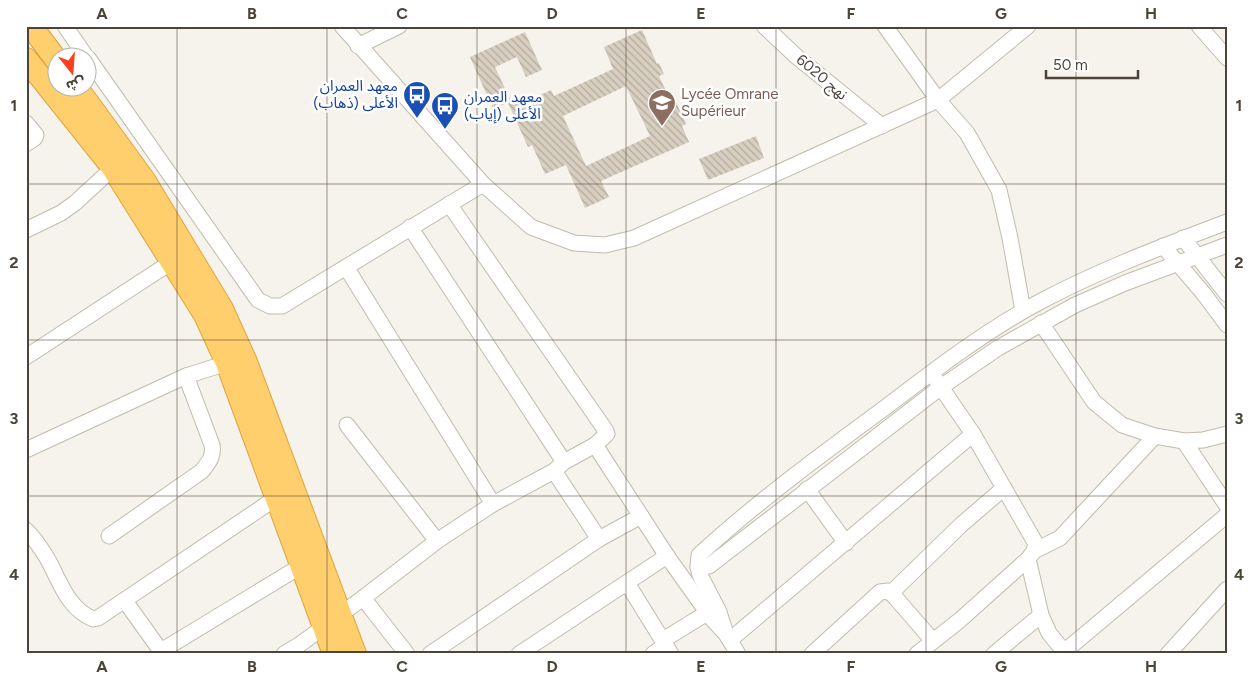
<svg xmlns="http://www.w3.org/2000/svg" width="1253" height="680" font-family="Figtree,'Noto Sans Arabic',sans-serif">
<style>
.building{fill:url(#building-back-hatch);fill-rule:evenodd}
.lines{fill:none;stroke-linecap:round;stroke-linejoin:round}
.minor-casing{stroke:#c2bbae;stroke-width:17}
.highway-casing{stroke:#e0a43c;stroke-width:24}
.minor{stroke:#fff;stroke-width:15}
.highway{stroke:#ffcf6e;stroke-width:22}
.grid{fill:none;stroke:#4b4439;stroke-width:1;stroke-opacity:0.55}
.labels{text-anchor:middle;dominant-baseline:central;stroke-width:5;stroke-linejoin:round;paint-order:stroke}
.street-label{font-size:15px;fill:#4b4439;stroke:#fff}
.transit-label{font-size:15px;fill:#164399;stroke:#fff;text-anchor:end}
.education-label{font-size:15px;fill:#785e54;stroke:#fff;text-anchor:start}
.neatline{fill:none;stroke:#4b4439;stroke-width:2}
.grid-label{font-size:16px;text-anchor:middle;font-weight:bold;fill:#4b4439}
</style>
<defs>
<pattern id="building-back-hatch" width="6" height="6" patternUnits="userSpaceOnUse" patternTransform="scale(1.25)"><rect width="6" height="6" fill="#d8cfc1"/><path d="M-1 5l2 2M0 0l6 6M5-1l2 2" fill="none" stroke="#b1aa9e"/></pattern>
</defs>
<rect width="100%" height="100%" fill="#f6f3ec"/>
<g class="building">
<path d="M642,30L657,64L659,63L664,74L659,76L672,104L676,102L686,124L682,126L689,142L601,181L609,197L585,208L566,165L545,174L532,145L528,147L508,103L522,96L525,102L551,90L554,96L613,69L604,47ZM626,86L650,136L586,166L563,116Z"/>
<path d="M525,32L542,70L526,77L517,57L495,67L511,101L493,109L470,57Z"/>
<path d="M756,136L764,158L708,180L699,159Z"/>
</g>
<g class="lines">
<defs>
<g id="minor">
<path d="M65,26L87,58"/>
<path d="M342,26L483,184L531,227L574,243L605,245L634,238L938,100L1028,26"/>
<path d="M764,26L797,57L882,126"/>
<path d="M885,26L938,100L967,133L999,190L1010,238L1023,311"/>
<path d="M1199,26L1227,58"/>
<path d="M358,46L399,26"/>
<path d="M88,58L258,300L270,306H282L483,184"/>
<path d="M26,123L36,135L35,138L26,144"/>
<path d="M410,227L564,462"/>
<path d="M26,230L61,213L75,203L113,168"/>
<path d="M1183,238L1227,294"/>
<path d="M1163,246L1204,294L1227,325"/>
<path d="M346,267L493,504"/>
<path d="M1041,323L1094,402L1122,425L1155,436L1184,441L1203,440L1227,434"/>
<path d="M26,357L173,261"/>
<path d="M347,425L437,541"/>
<path d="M1184,441L1227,506"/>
<path d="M595,445L667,556L712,619L726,634L738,654"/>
<path d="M26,450L186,376L227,363"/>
<path d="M554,471L599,539"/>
<path d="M807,489L846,543"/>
<path d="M26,530C34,538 41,548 47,558C60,581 67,608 93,619L98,618L276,498"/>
<path d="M109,536L202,471C209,462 214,456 212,445L186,376"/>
<path d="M1034,551L1060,538L1155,436"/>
<path d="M1028,559L1041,615L1049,633L1066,654"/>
<path d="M698,567L709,566L941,387L998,348L1075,305L1125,283L1227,245"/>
<path d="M627,583L671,654"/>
<path d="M891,593L962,524L1004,488"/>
<path d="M363,598L407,654"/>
<path d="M125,601L163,654"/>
<path d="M726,634L719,612L700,575L698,567L699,555C758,501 822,454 886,407C933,371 980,335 1032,306C1094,272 1161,247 1227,222"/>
<path d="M663,640L707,613"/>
<path d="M730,640L973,434"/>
<path d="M161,651L301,566"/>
<path d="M1065,651L1227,515"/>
<path d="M284,654L299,645L363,598L437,541L493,504L554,471L564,462L595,445L607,434L606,431L449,204"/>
<path d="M430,654L599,539L641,516"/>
<path d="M519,654L667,556"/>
<path d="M653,654L666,645"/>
<path d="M812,654L880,592L888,591L894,596L933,641"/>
<path d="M917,654L960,620L1028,559L1034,551L1036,544L973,434L936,380"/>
<path d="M994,654L1041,615"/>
<path d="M1168,654L1227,589"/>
</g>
<g id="highway">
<path d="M31,26L58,62"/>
<path d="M26,59L113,168L205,315L227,363L334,654"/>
<path d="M77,88L144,180L222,309L246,362L355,654"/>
</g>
</defs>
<use href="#minor" class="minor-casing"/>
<use href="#highway" class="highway-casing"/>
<use href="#minor" class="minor"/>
<use href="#highway" class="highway"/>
</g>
<path class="grid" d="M177,26V654M327,26V654M477,26V654M626,26V654M776,26V654M926,26V654M1076,26V654M26,184H1227M26,340H1227M26,496H1227"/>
<defs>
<symbol id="bus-pin" viewBox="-11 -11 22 30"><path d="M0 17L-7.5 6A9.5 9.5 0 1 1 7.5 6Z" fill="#1a4fb4" stroke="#fff"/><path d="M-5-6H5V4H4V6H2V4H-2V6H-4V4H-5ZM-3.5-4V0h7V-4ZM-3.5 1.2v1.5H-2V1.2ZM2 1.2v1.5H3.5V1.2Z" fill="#fff"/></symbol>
<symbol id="school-pin" viewBox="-11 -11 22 30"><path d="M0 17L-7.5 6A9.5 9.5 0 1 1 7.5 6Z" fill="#8d6e63" stroke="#fff"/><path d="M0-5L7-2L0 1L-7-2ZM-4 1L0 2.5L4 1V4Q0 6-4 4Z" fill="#fff"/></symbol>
</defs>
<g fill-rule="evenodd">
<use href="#bus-pin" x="401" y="79" width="32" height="43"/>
<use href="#school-pin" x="646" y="87" width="32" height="43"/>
<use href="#bus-pin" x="429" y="90" width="32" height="43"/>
</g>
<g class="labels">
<g class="street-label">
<text transform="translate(822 77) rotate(40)">نهج 6020</text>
</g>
<g class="transit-label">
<text x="398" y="86">معهد العمران<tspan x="398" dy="17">الأعلى (ذهاب)</tspan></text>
<text x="464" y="97" text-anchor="start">معهد العمران<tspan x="464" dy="17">الأعلى (إياب)</tspan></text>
</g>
<g class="education-label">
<text x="681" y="94">Lycée Omrane<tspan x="681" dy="17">Supérieur</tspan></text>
</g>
</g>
<rect width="1253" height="680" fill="none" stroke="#ffffff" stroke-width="55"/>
<g transform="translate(72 72) rotate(163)"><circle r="24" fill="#ffffff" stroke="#b7b4b0"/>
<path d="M0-4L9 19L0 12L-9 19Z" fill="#fc3f1d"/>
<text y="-8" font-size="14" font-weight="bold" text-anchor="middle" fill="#4b4439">ش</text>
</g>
<path d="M1046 70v8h92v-8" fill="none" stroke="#4b4439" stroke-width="2.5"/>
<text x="1053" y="70" font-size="15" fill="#4b4439" stroke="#ffffff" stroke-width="4" paint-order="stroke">50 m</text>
<rect x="28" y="28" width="1198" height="624" class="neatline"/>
<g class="grid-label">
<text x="102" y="19">A</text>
<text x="252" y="19">B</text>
<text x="402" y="19">C</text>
<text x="552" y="19">D</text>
<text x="701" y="19">E</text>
<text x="851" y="19">F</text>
<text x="1001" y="19">G</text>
<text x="1151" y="19">H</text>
<text x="14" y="111">1</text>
<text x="1239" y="111">1</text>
<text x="14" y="268">2</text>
<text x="1239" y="268">2</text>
<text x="14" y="424">3</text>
<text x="1239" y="424">3</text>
<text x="14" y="580">4</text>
<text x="1239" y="580">4</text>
<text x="102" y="672">A</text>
<text x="252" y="672">B</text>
<text x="402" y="672">C</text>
<text x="552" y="672">D</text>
<text x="701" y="672">E</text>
<text x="851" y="672">F</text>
<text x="1001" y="672">G</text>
<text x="1151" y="672">H</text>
</g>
</svg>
